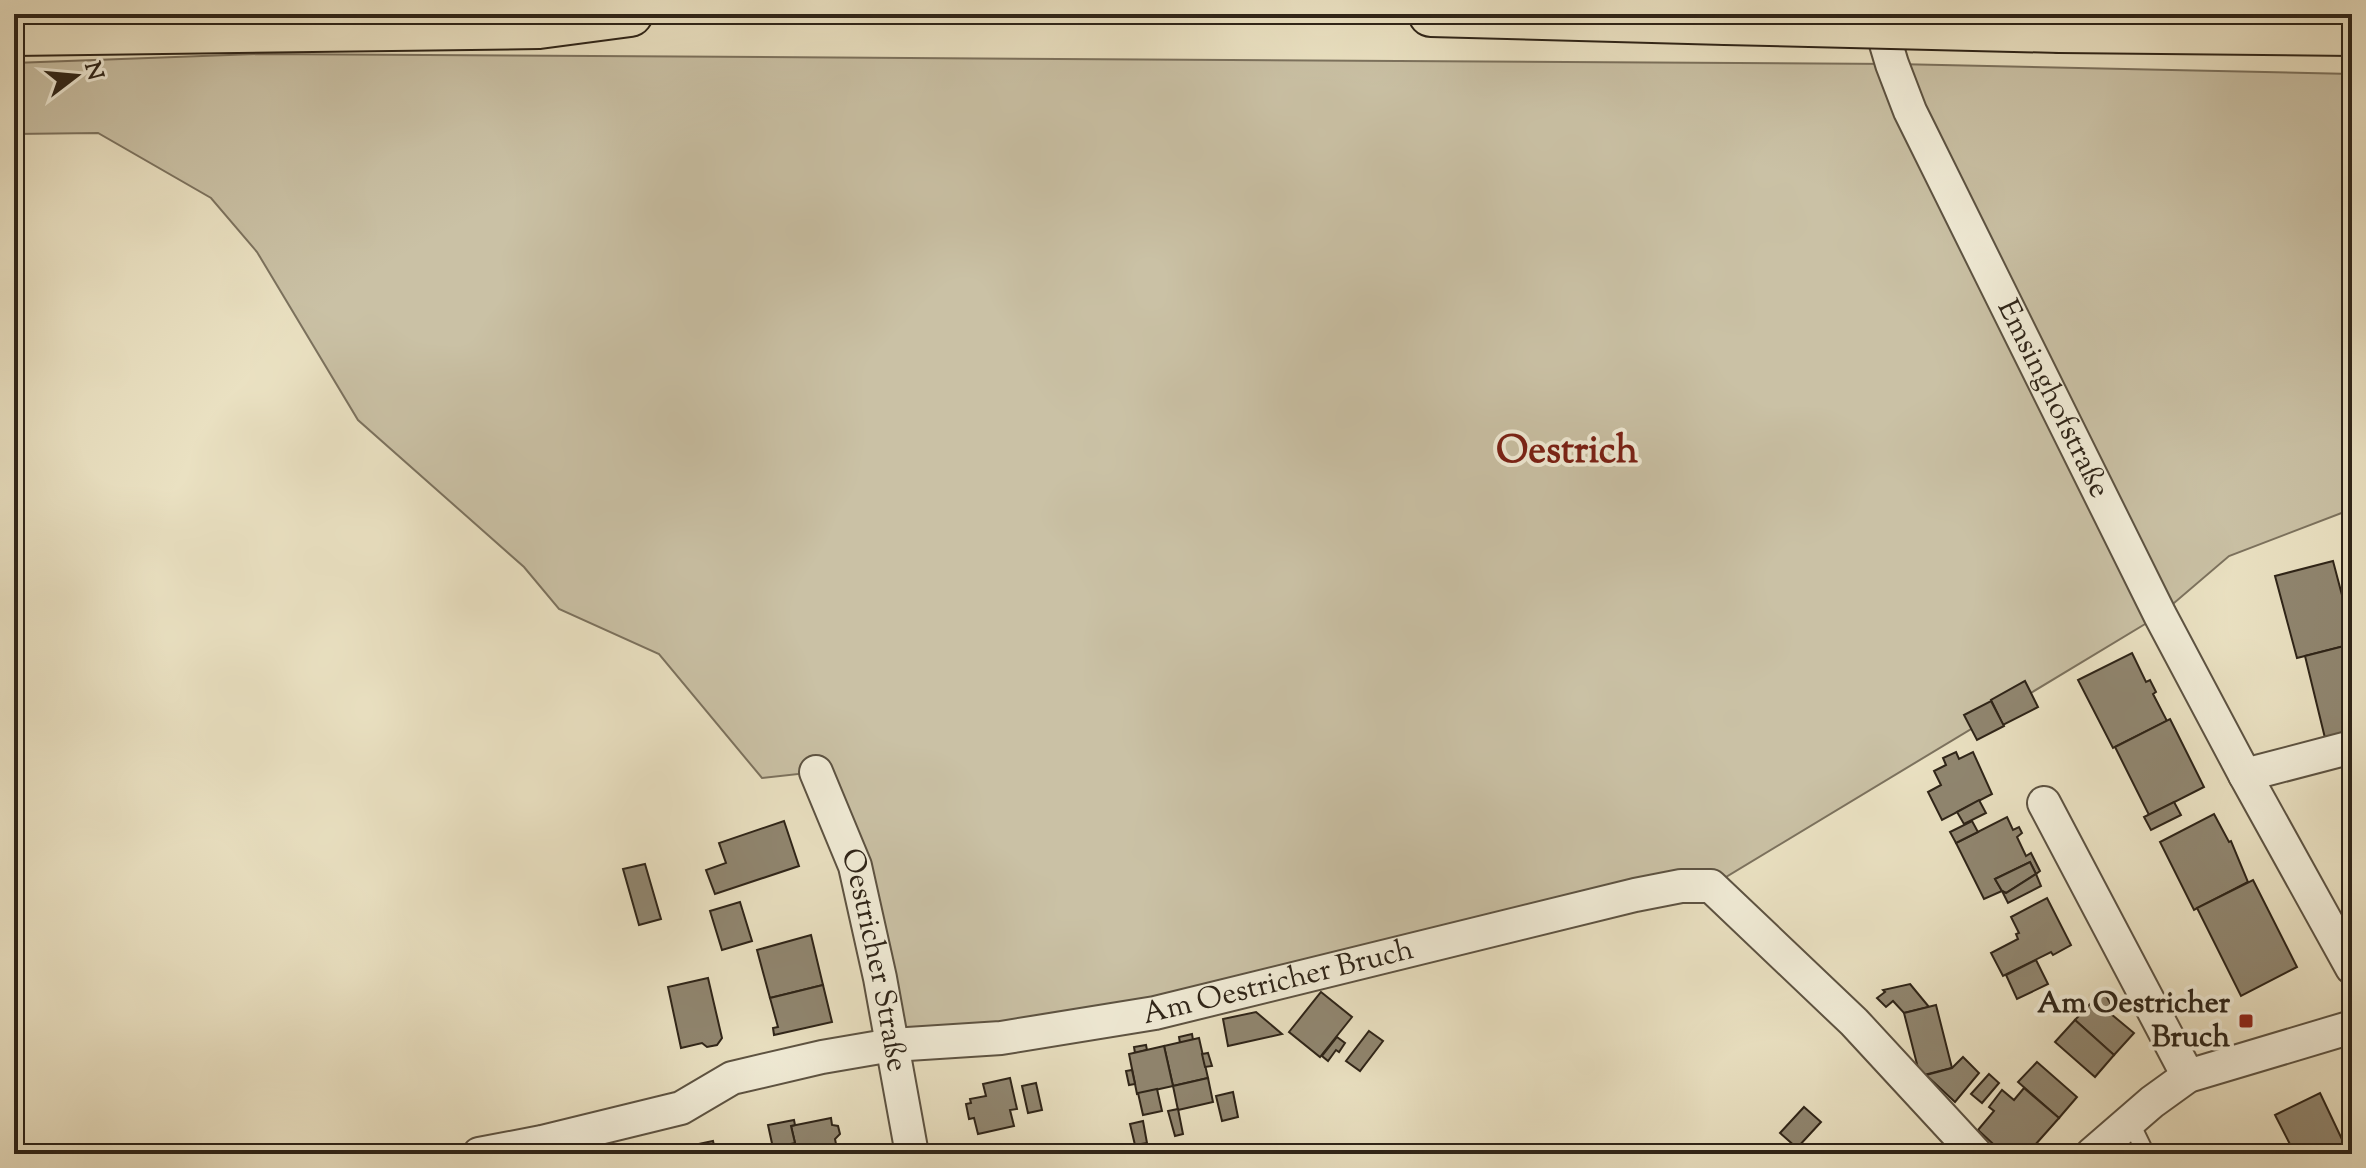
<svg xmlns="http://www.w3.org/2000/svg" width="2366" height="1168" font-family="'Sorts Mill Goudy',serif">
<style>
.green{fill:#cac1a5;stroke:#7c725e;stroke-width:2}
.building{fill:#908670;stroke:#2e2418;stroke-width:2}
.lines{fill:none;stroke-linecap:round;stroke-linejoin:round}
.lane-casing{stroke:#5d5342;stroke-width:20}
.street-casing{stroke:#5d5342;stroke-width:36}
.highway-casing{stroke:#2e2418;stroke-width:48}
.lane{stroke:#f1ecd7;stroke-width:16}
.street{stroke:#f1ecd7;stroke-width:32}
.highway{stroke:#eae1c2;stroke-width:44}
.highway-bridge-casing{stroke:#2e2418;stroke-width:48;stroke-linecap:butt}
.highway-bridge{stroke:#eae1c2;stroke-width:44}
.poi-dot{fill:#8f2418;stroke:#f1ecd7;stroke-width:3}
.labels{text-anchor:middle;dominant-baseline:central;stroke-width:8;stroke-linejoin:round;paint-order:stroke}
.street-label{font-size:30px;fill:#2e2418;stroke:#f1ecd7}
.poi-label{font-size:30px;font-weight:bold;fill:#2e2418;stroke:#f1ecd7;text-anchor:end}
.district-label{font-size:38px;font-weight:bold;fill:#7a1f14;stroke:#f1ecd7}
</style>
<rect width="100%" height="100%" fill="#eae1c2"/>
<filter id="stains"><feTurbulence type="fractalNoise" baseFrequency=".0025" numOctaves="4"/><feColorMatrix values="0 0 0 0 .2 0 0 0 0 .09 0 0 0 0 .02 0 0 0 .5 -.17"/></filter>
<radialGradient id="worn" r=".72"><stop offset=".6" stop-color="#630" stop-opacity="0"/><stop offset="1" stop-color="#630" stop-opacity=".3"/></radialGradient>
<path class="green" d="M258,54L1895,64L2352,74V509L2229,556L2160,615L1711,886L1301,978L892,1045L816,772L762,778L659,654L559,609L524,567L358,420L257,252L211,198L98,133L14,134V63Z"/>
<g class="building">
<path d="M2333,561L2352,633V644L2297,658L2275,576Z"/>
<path d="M2352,644V731L2325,738L2305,656Z"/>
<path d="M2132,653L2146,682L2150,680L2156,692L2153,694L2167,721L2113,748L2078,680Z"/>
<path d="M2025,681L2038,707L2003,725L1991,700Z"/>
<path d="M1991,701L2004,726L1977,740L1964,715Z"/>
<path d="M2170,719L2204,787L2149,815L2115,747Z"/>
<path d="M1956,752L1959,759L1973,752L1992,794L1942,820L1928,792L1941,785L1934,771L1946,765L1943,758Z"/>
<path d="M1979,800L1986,813L1964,824L1957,812Z"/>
<path d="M2174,802L2181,815L2151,830L2144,817Z"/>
<path d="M2214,814L2229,842L2231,841L2248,882L2194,910L2160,842Z"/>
<path d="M2007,817L2013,830L2019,827L2022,833L2017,837L2026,856L2031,853L2040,871L2036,874L2030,862L1995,879L2002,891L1984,899L1956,843Z"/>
<path d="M784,821L799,866L715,894L706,870L726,863L719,843Z"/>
<path d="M1972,821L1978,832L1956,843L1950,832Z"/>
<path d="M2030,862L2036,874L2006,893L2002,891L1995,879Z"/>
<path d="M645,864L661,919L639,925L623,869Z"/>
<path d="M2036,874L2041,886L2008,903L2002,891L2006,893Z"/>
<path d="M2253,880L2297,967L2241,996L2197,908Z"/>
<path d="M2047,898L2071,945L2053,955L2051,952L2003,976L1991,953L2018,939L2016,934L2019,933L2011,917Z"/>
<path d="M740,902L752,941L722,950L710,911Z"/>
<path d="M811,935L823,985L770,998L757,950Z"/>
<path d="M2036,960L2048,984L2017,999L2006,975Z"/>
<path d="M708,978L722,1038L717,1045L707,1047L702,1043L681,1048L668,987Z"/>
<path d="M1910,984L1929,1007L1904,1013L1893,1001L1886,1007L1877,998L1885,992L1883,990Z"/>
<path d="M823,985L832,1022L774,1035L773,1028L778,1027L770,998Z"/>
<path d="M2103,990L2114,1010L2111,1014L2134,1033L2114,1055L2075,1020Z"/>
<path d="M1321,992L1352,1017L1320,1057L1289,1032Z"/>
<path d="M1936,1005L1952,1068L1920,1076L1904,1013Z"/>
<path d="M1256,1012L1282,1034L1228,1046L1223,1019Z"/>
<path d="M2075,1020L2114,1055L2095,1077L2055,1042Z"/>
<path d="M1369,1031L1383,1041L1360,1071L1346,1061Z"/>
<path d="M1192,1034L1193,1040L1180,1043L1179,1037Z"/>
<path d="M1337,1037L1345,1043L1339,1052L1336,1050L1328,1061L1322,1056Z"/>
<path d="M1199,1038L1208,1078L1173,1086L1164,1046Z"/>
<path d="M1146,1045L1147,1050L1135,1053L1134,1047Z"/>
<path d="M1164,1046L1173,1086L1137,1094L1129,1054Z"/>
<path d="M1208,1053L1212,1066L1205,1067L1202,1054Z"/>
<path d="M1963,1057L1979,1073L1955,1102L1926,1075L1952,1068Z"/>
<path d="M2037,1062L2077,1097L2059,1118L2018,1082Z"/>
<path d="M1132,1070L1135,1084L1129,1085L1126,1071Z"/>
<path d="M1989,1074L1999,1083L1982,1103L1971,1094Z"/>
<path d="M1010,1078L1017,1109L1010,1110L1014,1126L978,1134L974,1118L969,1119L966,1104L971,1103L970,1099L986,1096L983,1084Z"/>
<path d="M1208,1078L1213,1102L1178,1110L1173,1086Z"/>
<path d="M1036,1083L1042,1110L1028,1113L1022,1086Z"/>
<path d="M2024,1088L2059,1118L2027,1154H2004L1978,1130L1994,1111L1989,1107L2002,1090L2014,1100Z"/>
<path d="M1157,1089L1162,1111L1143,1115L1138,1093Z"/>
<path d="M1233,1092L1238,1117L1222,1121L1216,1096Z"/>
<path d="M2320,1093L2349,1154H2295L2275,1115Z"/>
<path d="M1804,1107L1821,1122L1797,1148L1780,1133Z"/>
<path d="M1178,1109L1183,1134L1175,1136L1168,1111Z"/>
<path d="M831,1118L832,1125L838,1126L840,1134L835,1139L838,1154H772L771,1148L795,1143L791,1126Z"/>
<path d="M794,1120L795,1125L791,1126L795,1143L773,1148L768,1125Z"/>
<path d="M1143,1121L1147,1143L1135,1145L1130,1124Z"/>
<path d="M713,1141L716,1154H690L689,1146Z"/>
<path d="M1039,1146L1040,1154H1021L1020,1151Z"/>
</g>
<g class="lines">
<defs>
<path id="lane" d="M2130,1121L2146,1154"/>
<g id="street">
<path id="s1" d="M1877,14L1892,64L1910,111L2160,615L2245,775L2352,968"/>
<path id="s2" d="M816,772L855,866L880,978L912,1154"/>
<path d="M2245,775L2352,747"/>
<path d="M2044,803L2188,1076"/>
<path id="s3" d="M479,1154L542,1142L681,1108L732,1078L822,1057L892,1045L1001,1038L1155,1013L1635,895L1681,886H1711L1854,1022L1976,1154"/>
<path d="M2092,1154L2152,1102L2188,1076L2352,1027"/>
</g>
<g id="highway">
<path d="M1431,14L1725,22"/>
<path d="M2060,30L2352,33"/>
<path d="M14,33L539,26L630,14"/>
</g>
</defs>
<use href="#lane" class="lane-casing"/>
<use href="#street" class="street-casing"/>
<use href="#highway" class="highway-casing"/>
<use href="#lane" class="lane"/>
<use href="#street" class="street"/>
<use href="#highway" class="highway"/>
<defs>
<path id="highway-bridge" d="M1725,22L2060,30"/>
</defs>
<use href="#highway-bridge" class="highway-bridge-casing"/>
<use href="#highway-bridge" class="highway-bridge"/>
</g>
<rect class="poi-dot" x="2238" y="1013" width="16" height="16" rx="4"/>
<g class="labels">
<g class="street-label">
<text stroke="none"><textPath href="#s1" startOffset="424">Emsinghofstraße</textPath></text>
<text stroke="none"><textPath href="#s2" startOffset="198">Oestricher Straße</textPath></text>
<text stroke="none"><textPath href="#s3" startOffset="822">Am Oestricher Bruch</textPath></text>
</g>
<g class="poi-label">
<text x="2230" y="1004">Am Oestricher<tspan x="2230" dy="34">Bruch</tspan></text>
</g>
<g class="district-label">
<text x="1567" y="453">Oestrich</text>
</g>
</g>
<rect width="2366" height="1168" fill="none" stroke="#eae1c2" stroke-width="48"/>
<rect x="16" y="16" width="2334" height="1136" fill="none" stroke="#2e2418" stroke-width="4"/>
<rect x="24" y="24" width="2318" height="1120" fill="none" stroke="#2e2418" stroke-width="2"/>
<g transform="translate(76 76) rotate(74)" stroke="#f1ecd7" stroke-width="6" paint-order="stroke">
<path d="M0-6L14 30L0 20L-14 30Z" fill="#2e2418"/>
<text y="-12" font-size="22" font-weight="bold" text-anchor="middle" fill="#2e2418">N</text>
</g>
<rect width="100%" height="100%" filter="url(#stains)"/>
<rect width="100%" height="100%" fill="url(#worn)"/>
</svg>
